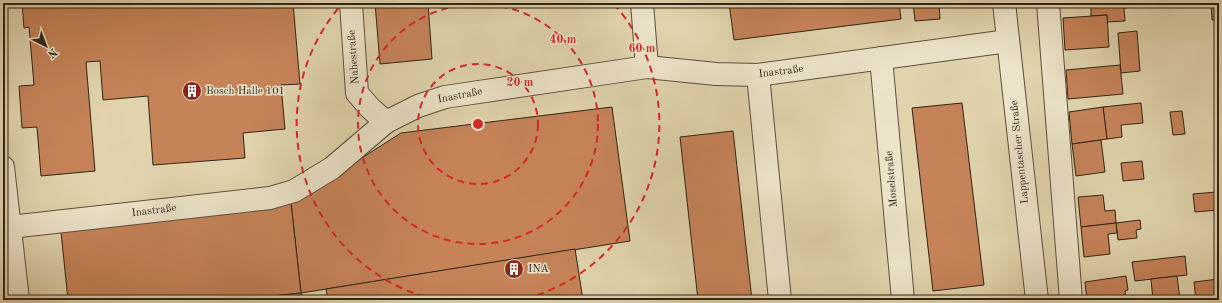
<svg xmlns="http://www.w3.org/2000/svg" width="1222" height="303" font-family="'Old Standard TT',serif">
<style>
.building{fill:#c68358;stroke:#2e231a}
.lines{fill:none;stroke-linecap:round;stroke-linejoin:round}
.minor-casing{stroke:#5b4f3e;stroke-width:24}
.minor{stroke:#ece3c9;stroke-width:22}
.ring{fill:none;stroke:#d62828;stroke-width:2;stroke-dasharray:7 5}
.labels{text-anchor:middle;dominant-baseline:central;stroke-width:3;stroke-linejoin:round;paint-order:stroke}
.street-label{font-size:11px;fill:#2e231a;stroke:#ece3c9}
.poi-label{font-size:11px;fill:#2e231a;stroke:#ece3c9;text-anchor:start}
.centre{fill:#d62828;stroke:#ece3c9;stroke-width:2}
.ring-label{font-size:12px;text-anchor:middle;font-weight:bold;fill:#d62828;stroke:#ece3c9;stroke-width:3;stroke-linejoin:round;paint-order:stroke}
</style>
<rect width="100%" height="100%" fill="#e1d4ac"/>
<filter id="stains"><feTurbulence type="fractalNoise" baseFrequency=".005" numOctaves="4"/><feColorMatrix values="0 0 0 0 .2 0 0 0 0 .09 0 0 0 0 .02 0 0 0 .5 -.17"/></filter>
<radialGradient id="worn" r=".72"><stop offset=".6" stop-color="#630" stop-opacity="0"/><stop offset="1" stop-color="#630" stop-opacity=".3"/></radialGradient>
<g class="building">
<path d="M22,3H293L300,84L281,85L285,129L243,133L245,158L153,165L148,96L103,100L100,61L86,62L95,171L41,176L37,127L22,128L19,86L34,85L29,27L24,28Z"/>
<path d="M375,3H428L432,59L380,64Z"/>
<path d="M729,3H899L901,19L734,40Z"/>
<path d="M913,3H939L940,19L915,21Z"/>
<path d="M1091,3H1133V7L1124,8L1125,21L1107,22V15L1091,16Z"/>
<path d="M1211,3H1219V20H1212Z"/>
<path d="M1107,15L1109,47L1065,50L1063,18Z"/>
<path d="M1137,31L1140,71L1121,73L1118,33Z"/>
<path d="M1120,65L1123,94L1068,99L1066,70Z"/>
<path d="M962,103L984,285L933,291L912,108Z"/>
<path d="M1141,103L1143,123L1121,125L1122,137L1107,139L1103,107Z"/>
<path d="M612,107L630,241L301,293L291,203L401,133Z"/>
<path d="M1103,107L1107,139L1072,144L1069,112Z"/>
<path d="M1182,111L1185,134L1173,135L1170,112Z"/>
<path d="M733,131L752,300H698L680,137Z"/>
<path d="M1101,140L1105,172L1076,176L1072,144Z"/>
<path d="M1142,161L1144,179L1123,181L1121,163Z"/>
<path d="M1216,192L1218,210L1195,212L1193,194Z"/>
<path d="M1103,195L1105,211L1115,210L1116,223L1081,227L1078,197Z"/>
<path d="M291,203L301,293L235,300H68L61,232Z"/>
<path d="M1140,220L1141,229L1136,230L1137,238L1118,240L1116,223Z"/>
<path d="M1116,223L1117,233L1108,234L1110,254L1084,257L1081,227Z"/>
<path d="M575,249L583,300H328L326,289Z"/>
<path d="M1185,256L1187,275L1135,281L1132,262Z"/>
<path d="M1126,276L1128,290L1125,291L1126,300H1087L1085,282Z"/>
<path d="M1177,276L1180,300H1153L1151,279Z"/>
<path d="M1219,279V300H1196L1194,282Z"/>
<path d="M301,293L302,300H235Z"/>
</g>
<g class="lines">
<defs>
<g id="minor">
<path d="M351,3L357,93L370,108L386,122"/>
<path d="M642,3L647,67"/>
<path d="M1004,3L1037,300"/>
<path d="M1048,3L1071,300"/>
<path d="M881,58L903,300"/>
<path d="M758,75L780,300"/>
<path d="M3,167L18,300"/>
<path d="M10,227L270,198L294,191L332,168L386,122L418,106L445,97L647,67L716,74L758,75L1008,41"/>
</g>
</defs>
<use href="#minor" class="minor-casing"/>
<use href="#minor" class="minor"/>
</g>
<g class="ring">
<circle cx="478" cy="124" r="60"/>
<circle cx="478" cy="124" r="120"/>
<path d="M436 300A181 181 0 0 1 342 4M614 4A181 181 0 0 1 520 300"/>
</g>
<defs>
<symbol id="building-disc" viewBox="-11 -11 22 22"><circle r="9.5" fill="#8f2418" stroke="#ece3c9"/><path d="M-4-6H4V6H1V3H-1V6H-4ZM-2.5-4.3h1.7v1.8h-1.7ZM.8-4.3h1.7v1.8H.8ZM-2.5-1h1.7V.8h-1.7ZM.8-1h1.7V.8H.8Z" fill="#fff"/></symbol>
</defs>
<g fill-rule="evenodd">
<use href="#building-disc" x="181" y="80" width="22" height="22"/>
<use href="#building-disc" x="503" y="258" width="22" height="22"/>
</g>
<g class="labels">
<g class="street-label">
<text transform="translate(354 57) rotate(-94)">Nahestraße</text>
<text transform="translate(781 72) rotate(-7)">Inastraße</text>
<text transform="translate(460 96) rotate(-11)">Inastraße</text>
<text transform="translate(1020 152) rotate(-96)">Lappentascher Straße</text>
<text transform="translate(892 179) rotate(-95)">Moselstraße</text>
<text transform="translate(154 211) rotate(-7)">Inastraße</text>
</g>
<g class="poi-label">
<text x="206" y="91">Bosch Halle 101</text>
<text x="528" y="269">INA</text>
</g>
</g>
<circle cx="478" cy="124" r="6" class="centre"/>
<g class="ring-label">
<text x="563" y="43">40 m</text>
<text x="642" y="52">60 m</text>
<text x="520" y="86">20 m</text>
</g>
<rect width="1222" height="303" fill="none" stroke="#e1d4ac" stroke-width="16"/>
<rect x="4" y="4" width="1214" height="295" fill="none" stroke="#2e231a" stroke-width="2"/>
<rect x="8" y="8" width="1206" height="287" fill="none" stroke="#2e231a"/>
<g transform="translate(46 46) rotate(138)" stroke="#ece3c9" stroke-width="3" paint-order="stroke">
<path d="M0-3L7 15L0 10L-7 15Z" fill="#2e231a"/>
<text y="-6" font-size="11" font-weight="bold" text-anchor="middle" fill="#2e231a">N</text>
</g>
<rect width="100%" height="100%" filter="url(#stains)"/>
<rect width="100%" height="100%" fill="url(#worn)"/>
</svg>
